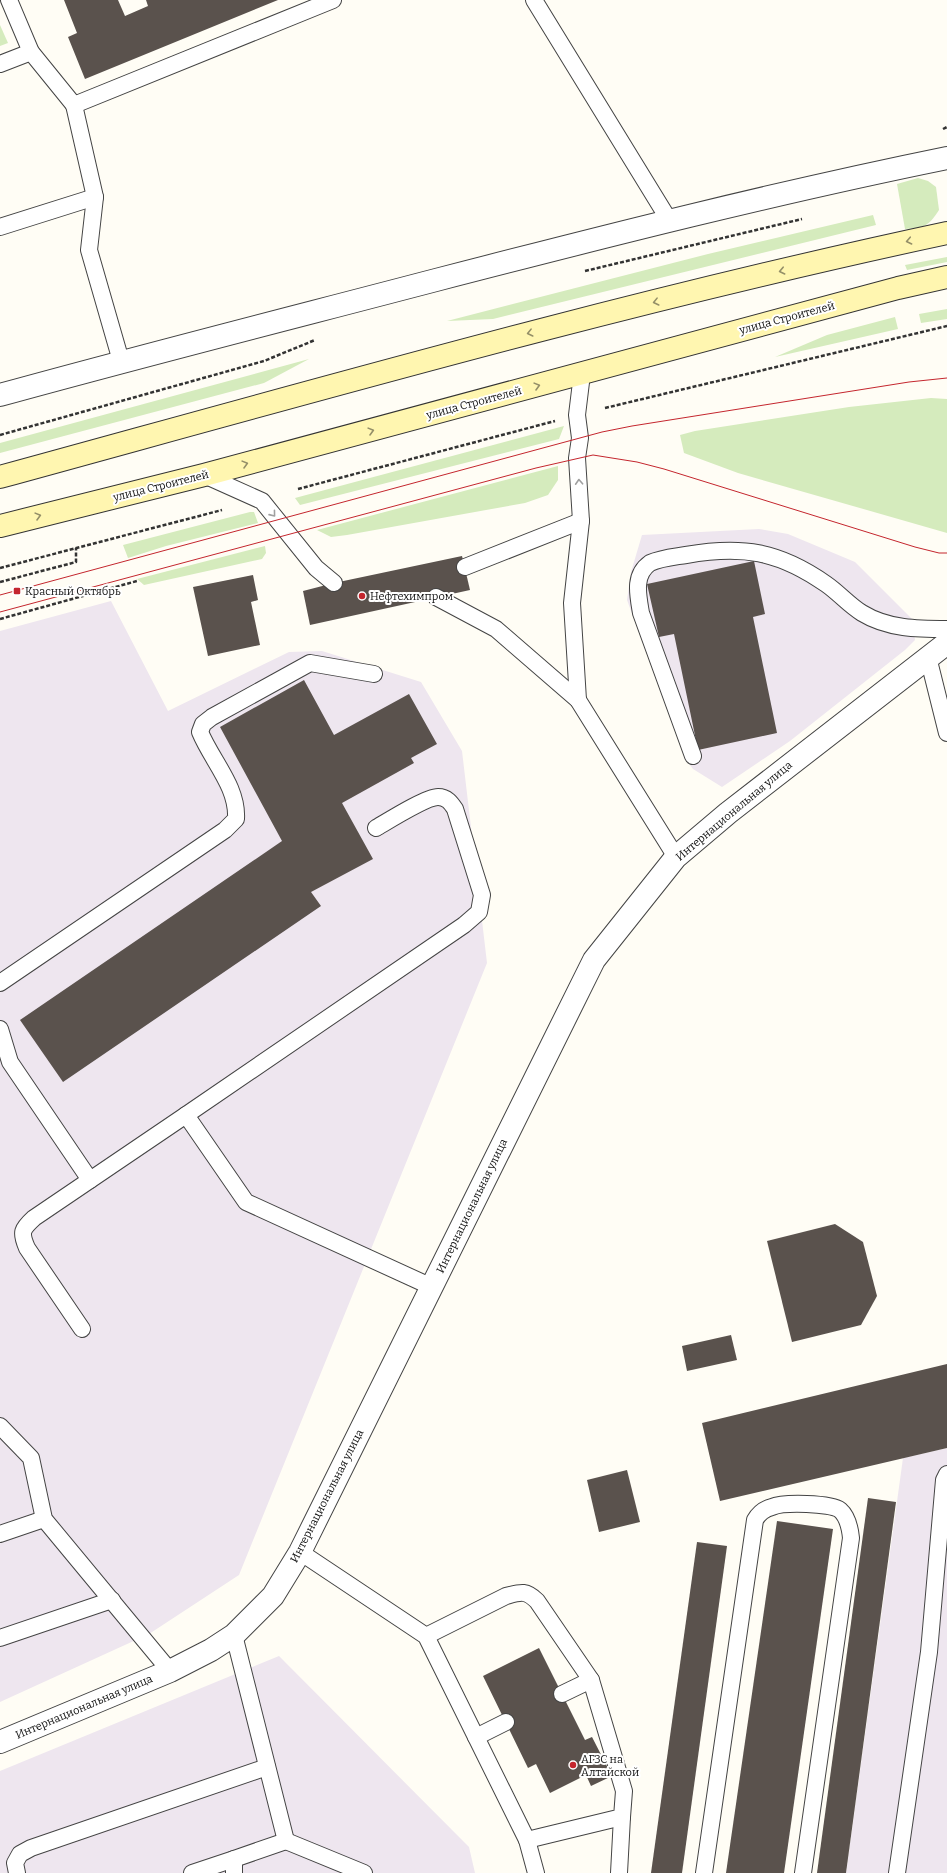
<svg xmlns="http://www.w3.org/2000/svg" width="947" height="1873" font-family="Bitter,serif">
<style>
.industrial{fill:#eee6ef}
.green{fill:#d5ebbd}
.building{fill:#5a524d}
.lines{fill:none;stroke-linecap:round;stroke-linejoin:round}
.service-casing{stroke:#444;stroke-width:18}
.minor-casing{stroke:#444;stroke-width:24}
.secondary-casing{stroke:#333;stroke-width:24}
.path{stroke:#333;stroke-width:2.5;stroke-dasharray:4 2;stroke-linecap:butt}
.service{stroke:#fff;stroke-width:16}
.minor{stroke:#fff;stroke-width:22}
.secondary{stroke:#fff6b0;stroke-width:22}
.tram{stroke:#c4262e;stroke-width:1}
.oneway{stroke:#948f68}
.oneway2{stroke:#a0a0a0}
.poi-dot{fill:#c4262e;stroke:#fff;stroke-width:1.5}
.labels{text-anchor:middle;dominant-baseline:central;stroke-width:4;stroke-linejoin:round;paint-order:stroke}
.street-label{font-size:11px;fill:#111;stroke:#fff}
.poi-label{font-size:11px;fill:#111;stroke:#fff;text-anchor:start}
</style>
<rect width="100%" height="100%" fill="#fffdf5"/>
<g class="industrial">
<path d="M759,529L788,534L855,562L912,619L915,640L905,650L790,741L722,787L693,769L686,760L627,600L631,572L642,535Z"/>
<path d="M111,601L168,711L289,652L322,651L421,682L462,751L487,963L239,1575L149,1634L0,1702V631Z"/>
<path d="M947,1448V1873H846L903,1458Z"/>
<path d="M279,1656L469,1847L475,1873H0V1771Z"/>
</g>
<g class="green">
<path d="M0,25L8,43L0,46Z"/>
<path d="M918,178L928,181L936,187L939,210C929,226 924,228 905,229L897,184Z"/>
<path d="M873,215L876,225L493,319L447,321L708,254Z"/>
<path d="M947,257V262L907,270L905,265Z"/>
<path d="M947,309V319L921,323L919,314Z"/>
<path d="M895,317L898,329L775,357L827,335Z"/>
<path d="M309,359L264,383L0,453V443Z"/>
<path d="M931,398L947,399V533L738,473L684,453L680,435L695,431L849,407Z"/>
<path d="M564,426L559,439L300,505L295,498Z"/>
<path d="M558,466V480L548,495L525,503L347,535L331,537L317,530Z"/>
<path d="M250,512H254L258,523L166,546L128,558L123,545Z"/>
<path d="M265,546L266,553L262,559L144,585L137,579Z"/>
</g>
<g class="building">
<path d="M64,0H118L125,16L148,6L146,0H278L85,79L68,37L77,33Z"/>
<path d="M462,556L470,590L310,625L303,591L334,583Z"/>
<path d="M754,561L765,614L753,617L777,733L698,750L674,634L659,637L647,584Z"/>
<path d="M253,575L258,600L251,602L260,645L208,656L193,587Z"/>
<path d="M304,680L334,735L409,694L437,744L411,758L414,763L342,803L373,859L311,892L321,906L63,1082L20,1020L282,841L220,727Z"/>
<path d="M835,1224L863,1242L877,1296L861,1325L792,1342L767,1241Z"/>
<path d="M731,1335L737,1360L687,1371L682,1346Z"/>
<path d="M947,1364V1448L720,1501L702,1423Z"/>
<path d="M627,1470L640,1522L599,1532L587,1480Z"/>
<path d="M868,1498L896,1502L846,1873H817Z"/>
<path d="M777,1521L833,1529L784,1873H726Z"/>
<path d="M697,1542L727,1546L682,1873H651Z"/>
<path d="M539,1648L585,1740L592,1737L612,1776L591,1786L586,1775L550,1793L536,1764L528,1768L483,1676Z"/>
</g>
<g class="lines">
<defs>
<g id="service">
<path d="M9,0L31,52L74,105L333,0"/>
<path d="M534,0L669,220"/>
<path d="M0,64L31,52"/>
<path d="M74,105L95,197L89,250L121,361"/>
<path d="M0,227L95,197"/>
<path d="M204,475L262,501L316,568L334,583"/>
<path d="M465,567L581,521"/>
<path d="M436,597L496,629L578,700L676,857"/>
<path d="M928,657L947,733"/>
<path d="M578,700L572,603L581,521L577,458L580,438L577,415L582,374"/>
<path d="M693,756L641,613C638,595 633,575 650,563C661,558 674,557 686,555C742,545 779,551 826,584C839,593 849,605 862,613C888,629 918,629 947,629"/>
<path d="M376,828C388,821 426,797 438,797C447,797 451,803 455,809L482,895L479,912L464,925L186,1115L246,1202L432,1287"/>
<path d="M0,983L225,830L236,819C238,787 212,761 200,732L203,724L212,717L310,663L374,674"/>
<path d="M0,1029L10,1062L90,1180"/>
<path d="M82,1329L27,1248C20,1232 22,1229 34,1218L186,1115"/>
<path d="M0,1426L31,1458L44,1519L170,1671"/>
<path d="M0,1534L44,1519"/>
<path d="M300,1552L426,1636L527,1840L622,1817L624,1791L591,1680L537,1601C526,1590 521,1592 506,1596L426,1636"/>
<path d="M234,1635L286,1841L234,1859V1873"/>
<path d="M0,1638L112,1600"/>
<path d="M562,1694L591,1680"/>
<path d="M476,1737L506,1722"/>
<path d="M527,1840L536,1873"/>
<path d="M286,1841L364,1873"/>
<path d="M17,1873L15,1863L20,1854L31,1848L267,1767"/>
<path d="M192,1873L234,1859"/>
<path d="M619,1873L622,1817"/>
<path d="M704,1873L755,1520C759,1513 764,1509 772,1507C783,1502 831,1503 840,1510C848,1517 850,1528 851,1538L803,1873"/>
<path d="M897,1873L929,1652L944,1480L947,1474"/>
</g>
<g id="minor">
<path d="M0,395C145,355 291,318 436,280C606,236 775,193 947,158"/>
<path d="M0,1742L170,1671L211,1650L234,1635L273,1596L300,1552L594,960L676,857L728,813L947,643"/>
</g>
<g id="secondary">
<path d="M0,477C314,391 628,301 947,233"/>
<path d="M0,526L204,475L898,288L947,277"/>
</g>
</defs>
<use href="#service" class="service-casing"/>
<use href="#minor" class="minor-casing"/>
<use href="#secondary" class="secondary-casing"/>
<g class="path">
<path d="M943,129L947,127"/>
<path d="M585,271L802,219"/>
<path d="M605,408L947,326"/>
<path d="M0,435L264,361L315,340"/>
<path d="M298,489L555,421"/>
<path d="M0,568L222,510"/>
<path d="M0,582L76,562V548"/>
<path d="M0,619L137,581"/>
</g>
<use href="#service" class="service"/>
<use href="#minor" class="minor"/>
<use href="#secondary" class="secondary"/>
<g class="tram">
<path d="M0,595L602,432L632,426L909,382L947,378"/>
<path d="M0,612L536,468L593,455L637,462L664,469L915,547L939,553H947"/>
</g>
</g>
<defs><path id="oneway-chevron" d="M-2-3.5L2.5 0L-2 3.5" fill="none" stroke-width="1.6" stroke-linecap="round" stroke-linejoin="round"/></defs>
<g class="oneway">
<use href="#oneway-chevron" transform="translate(909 241) rotate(168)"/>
<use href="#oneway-chevron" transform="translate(782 271) rotate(167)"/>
<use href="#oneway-chevron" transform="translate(656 302) rotate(166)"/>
<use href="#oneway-chevron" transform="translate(530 333) rotate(166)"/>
<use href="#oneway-chevron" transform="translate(537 386) rotate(-15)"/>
<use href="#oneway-chevron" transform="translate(371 431) rotate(-15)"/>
<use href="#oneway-chevron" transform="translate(245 464) rotate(-15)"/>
<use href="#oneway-chevron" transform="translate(38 516) rotate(-15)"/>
</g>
<g class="oneway2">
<use href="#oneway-chevron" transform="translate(579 482) rotate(-93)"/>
<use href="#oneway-chevron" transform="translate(273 514) rotate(51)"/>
</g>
<g class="poi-dot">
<rect x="13" y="587" width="8" height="8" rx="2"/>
<circle cx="362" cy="596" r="4"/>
<circle cx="573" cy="1765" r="4"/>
</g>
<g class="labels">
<g class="street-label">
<text transform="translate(787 318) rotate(-15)">улица Строителей</text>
<text transform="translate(474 403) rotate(-15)">улица Строителей</text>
<text transform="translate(161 486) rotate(-14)">улица Строителей</text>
<text transform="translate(734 811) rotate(-40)">Интернациональная улица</text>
<text transform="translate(472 1206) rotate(-64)">Интернациональная улица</text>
<text transform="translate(327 1496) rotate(-63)">Интернациональная улица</text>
<text transform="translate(84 1707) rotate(-23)">Интернациональная улица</text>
</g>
<g class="poi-label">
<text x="25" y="591">Красный Октябрь</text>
<text x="370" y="596">Нефтехимпром</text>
<text x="581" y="1759">АГЗС на<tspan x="581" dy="13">Алтайской</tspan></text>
</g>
</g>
</svg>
